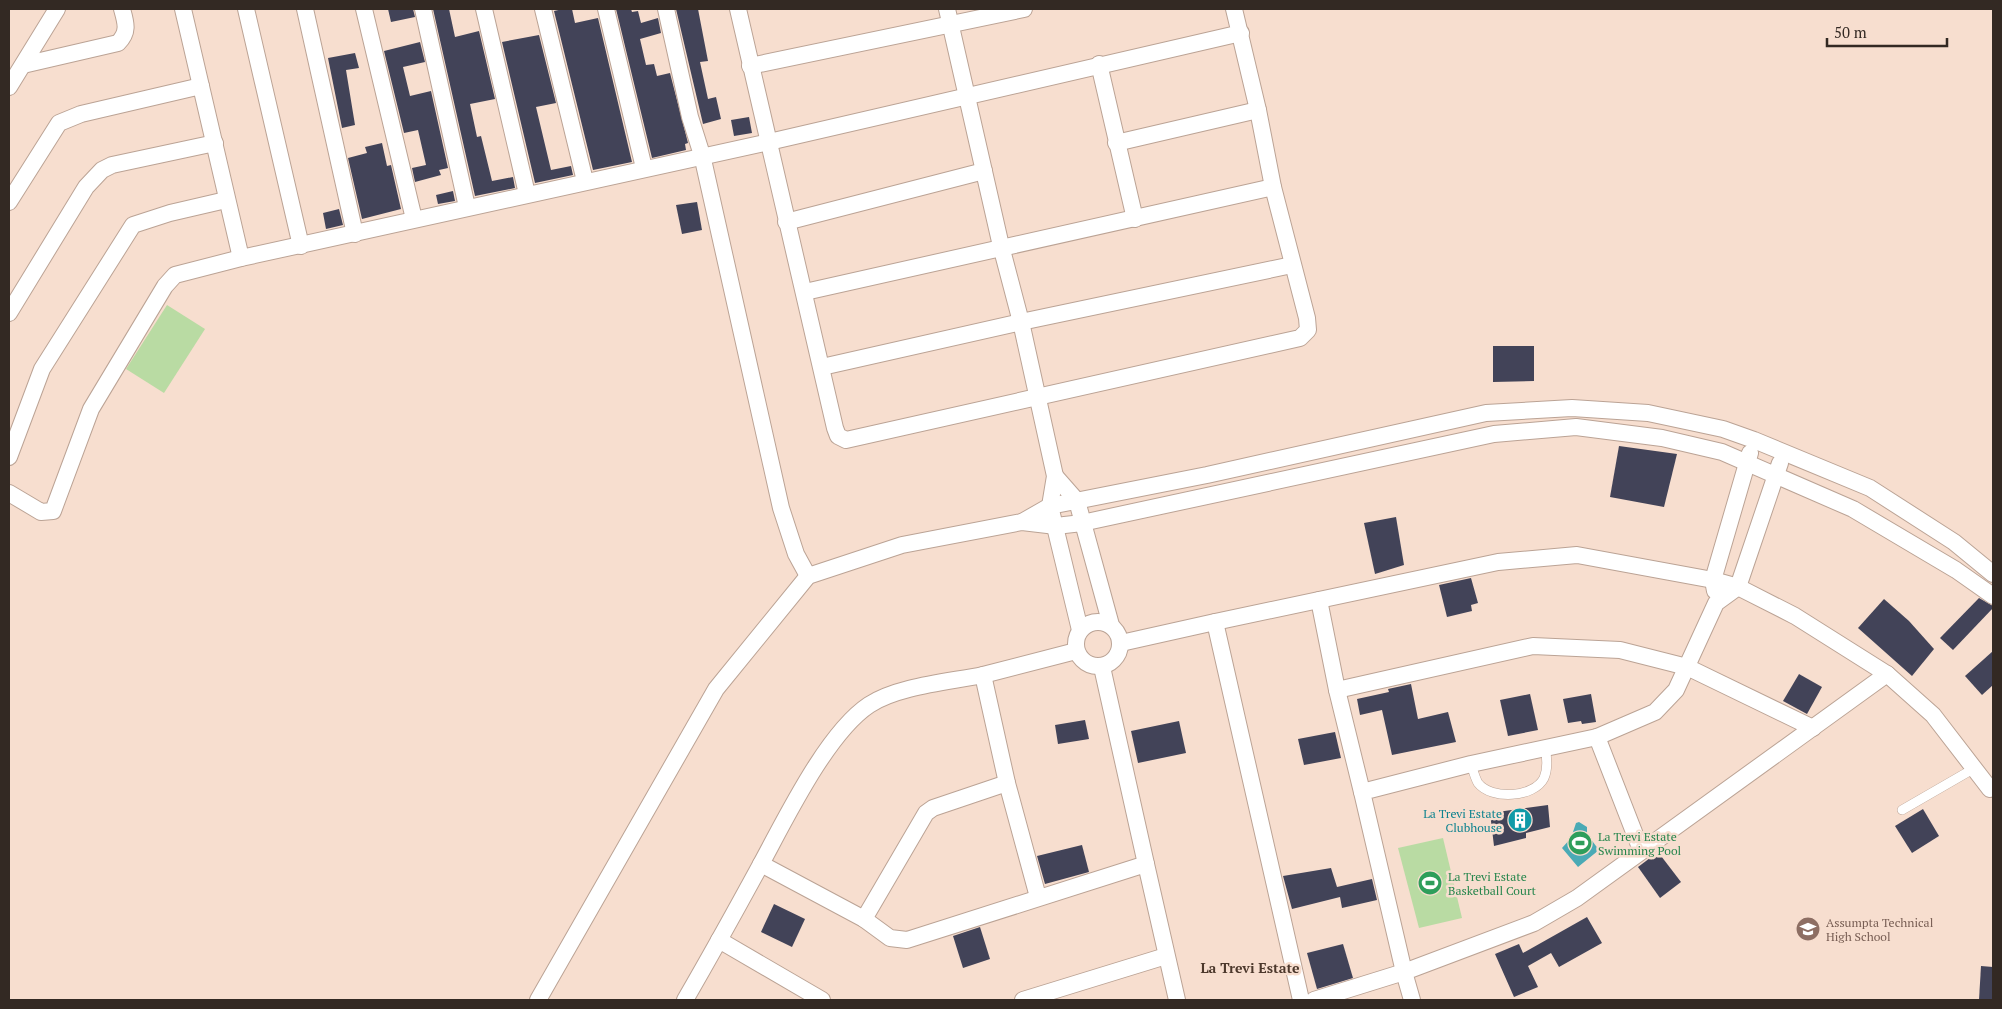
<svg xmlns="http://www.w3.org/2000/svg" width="2002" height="1009" font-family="'PT Serif',serif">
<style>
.green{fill:#b9dba3}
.water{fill:#4aaab5}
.building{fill:#424358}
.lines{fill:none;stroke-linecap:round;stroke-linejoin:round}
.service-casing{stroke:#bba395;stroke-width:10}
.minor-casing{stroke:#bba395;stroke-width:18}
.service{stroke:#fff;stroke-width:9}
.minor{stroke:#fff;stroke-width:16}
.labels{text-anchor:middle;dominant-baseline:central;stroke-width:5;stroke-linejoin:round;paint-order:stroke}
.culture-label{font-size:12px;fill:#0d838f;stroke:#f7decf;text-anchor:end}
.leisure-label{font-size:12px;fill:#27864d;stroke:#f7decf;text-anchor:start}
.education-label{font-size:12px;fill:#785e54;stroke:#f7decf;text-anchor:start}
.neighbourhood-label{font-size:14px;font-weight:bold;fill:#4c382c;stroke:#f7decf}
</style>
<rect width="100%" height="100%" fill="#f7decf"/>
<g class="green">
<path d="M167,305L205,329L164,393L126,369Z"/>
<path d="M1443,838L1462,918L1419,928L1398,848Z"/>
</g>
<path class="water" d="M1579,822L1587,827V834L1599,850L1578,867L1562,848L1571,838L1576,823Z"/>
<g class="building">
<path d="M388,9H413L415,17L391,22Z"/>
<path d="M433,9H449L455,37L479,31L495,99L470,104L477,137L481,136L492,181L513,177L515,188L475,196Z"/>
<path d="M563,9H572L575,23L598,18L632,162L593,170L554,11Z"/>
<path d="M616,9H631L632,12L638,11L641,23L658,18L661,33L640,39L646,65L654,64L657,76L670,73L688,143L685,144L686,150L652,158Z"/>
<path d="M676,9H698L708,61L700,62L708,99L716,97L721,119L703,124Z"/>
<path d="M539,35L556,103L536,107L551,170L571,166L573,175L535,183L502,42Z"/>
<path d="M420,42L425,62L403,67L410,96L431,91L448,168L439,170L441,175L415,182L412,168L426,165L418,130L404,133L384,51Z"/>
<path d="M355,53L359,68L346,70L355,125L342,128L328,58Z"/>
<path d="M749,117L752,133L734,136L731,120Z"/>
<path d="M382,143L387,166L391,165L401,209L362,219L348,158L367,153L365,147Z"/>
<path d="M453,191L455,201L438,204L436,195Z"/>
<path d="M697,202L702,230L682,234L676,205Z"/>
<path d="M339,209L343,225L326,229L323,213Z"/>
<path d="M1493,346H1534V381L1493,382Z"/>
<path d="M1619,446L1677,454L1664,507L1610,497Z"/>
<path d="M1396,517L1404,565L1375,574L1364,523Z"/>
<path d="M1471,578L1478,603L1471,605L1472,611L1447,617L1439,585Z"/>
<path d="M1979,598L1993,606V608L1953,650L1940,638Z"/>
<path d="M1884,599L1909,621L1934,649L1912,676L1858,628Z"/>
<path d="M1993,651V685L1982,695L1965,676Z"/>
<path d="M1799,674L1822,687L1807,714L1783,701Z"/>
<path d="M1411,684L1418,719L1448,712L1456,742L1392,755L1382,710L1360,715L1357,699L1389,692L1388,689Z"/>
<path d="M1530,694L1538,730L1508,736L1500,700Z"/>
<path d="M1591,694L1596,722L1582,724L1581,721L1568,723L1563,699Z"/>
<path d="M1085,720L1089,739L1058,744L1055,725Z"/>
<path d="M1179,721L1186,753L1138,763L1131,731Z"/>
<path d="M1335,732L1341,758L1304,765L1298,739Z"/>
<path d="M1548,805L1550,827L1526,833V838L1494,846L1490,813Z"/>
<path d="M1923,809L1939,836L1912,853L1895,826Z"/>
<path d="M1082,845L1089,872L1045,884L1037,856Z"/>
<path d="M1658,852L1681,882L1660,898L1638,867Z"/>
<path d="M1331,868L1337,887L1372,879L1377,900L1342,908L1340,897L1292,909L1283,876Z"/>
<path d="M774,904L805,919L792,947L761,932Z"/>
<path d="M1587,917L1602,943L1559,967L1551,953L1528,966L1538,987L1514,997L1495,954L1519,944L1523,953Z"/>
<path d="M980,927L990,959L963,968L953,936Z"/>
<path d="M1343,944L1353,978L1317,989L1307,953Z"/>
<path d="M1981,966L1993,967V1000H1979Z"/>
</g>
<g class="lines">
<defs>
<g id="service">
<path d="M1471,764C1473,770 1475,778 1478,783C1491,800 1534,798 1544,778C1548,769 1547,757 1545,747"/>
<path d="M1902,810L1973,769"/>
</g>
<g id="minor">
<path d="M183,9L241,258"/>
<path d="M246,9L301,246"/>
<path d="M305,9L355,234"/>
<path d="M364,9L414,219"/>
<path d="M423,9L467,207"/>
<path d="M484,9L527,194"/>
<path d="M543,9L585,181"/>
<path d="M606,9L644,168"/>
<path d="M666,9L690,117L702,155L781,508L796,554L808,576"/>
<path d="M738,9L835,428L838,436L846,440L1300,338L1308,330L1307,318L1273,187L1258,110L1234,9"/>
<path d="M947,9L1001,246L1021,322L1055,476L1050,506L1080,630"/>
<path d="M1099,64L1135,219"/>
<path d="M23,65L118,43C129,32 126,23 122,9"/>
<path d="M750,66L1024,9"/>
<path d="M9,87L57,9"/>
<path d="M1116,143L1258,110"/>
<path d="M9,202L59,123L81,114L201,86"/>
<path d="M786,222L984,171"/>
<path d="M805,292L1273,187"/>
<path d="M9,313L86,187L102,170L112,165L215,143"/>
<path d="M822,367L1021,322L1292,265"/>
<path d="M9,457L42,369L133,225L170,213L226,200"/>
<path d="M1055,476L1077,501L1111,625"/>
<path d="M9,493L41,512L53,511L91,409L165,286L175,275L241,258L769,142L1241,33"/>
<path d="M1022,522L1050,506L1207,475L1486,413L1572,408L1648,413L1723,429L1754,440L1870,488L1954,542L1993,574"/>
<path d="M1715,591L1713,580L1750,453"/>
<path d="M1319,600L1337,690L1362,792"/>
<circle cx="1098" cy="644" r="22"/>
<path d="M1215,622L1498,562L1577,555L1713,580L1738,587L1795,616L1887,674L1933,715L1990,789"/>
<path d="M1121,643L1215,622L1301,1000"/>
<path d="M1102,667L1146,864"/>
<path d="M983,675L1076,651"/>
<path d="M1337,690L1533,646L1620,650L1687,667L1813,728"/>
<path d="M1597,737L1641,850"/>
<path d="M761,864L864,919L890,938L907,940L1146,864L1177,1000"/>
<path d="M864,919L926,813L933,808L1007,783"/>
<path d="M719,940L822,1000"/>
<path d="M538,1000L716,689L808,576L902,545L1022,522L1056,526L1082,523L1494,434L1576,427L1662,438L1722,452L1853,509L1956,570L1993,596"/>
<path d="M685,1000C711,955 736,910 761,864C786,818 827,733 869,705C898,686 949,682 983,675L1007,783L1038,897"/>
<path d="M1023,1000L1166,956"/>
<path d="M1314,1000L1404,972L1362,792L1471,764L1597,737L1655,712L1676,690L1716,603L1738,587L1780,463"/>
<path d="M1412,1000L1404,972L1534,923L1577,898L1887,674"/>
</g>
</defs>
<use href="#service" class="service-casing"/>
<use href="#minor" class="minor-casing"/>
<use href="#service" class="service"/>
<use href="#minor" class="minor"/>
</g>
<defs>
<symbol id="building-disc" viewBox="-11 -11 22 22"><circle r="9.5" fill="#0f9aa8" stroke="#f7decf"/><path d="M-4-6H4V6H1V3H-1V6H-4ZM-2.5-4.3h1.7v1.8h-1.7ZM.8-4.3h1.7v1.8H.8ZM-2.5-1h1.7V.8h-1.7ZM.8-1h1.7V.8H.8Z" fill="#fff"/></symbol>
<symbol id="stadium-disc" viewBox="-11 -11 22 22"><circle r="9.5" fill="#2e9e5b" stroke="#f7decf"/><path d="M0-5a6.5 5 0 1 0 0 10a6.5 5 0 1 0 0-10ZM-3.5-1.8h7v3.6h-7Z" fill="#fff"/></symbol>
<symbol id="school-disc" viewBox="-11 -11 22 22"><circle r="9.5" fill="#8d6e63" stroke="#f7decf"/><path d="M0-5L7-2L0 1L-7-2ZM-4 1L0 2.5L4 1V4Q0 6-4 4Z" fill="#fff"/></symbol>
</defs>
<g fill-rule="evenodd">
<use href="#building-disc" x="1506" y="806" width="28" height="28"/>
<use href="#stadium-disc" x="1566" y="829" width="28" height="28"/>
<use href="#stadium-disc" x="1416" y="869" width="28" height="28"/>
<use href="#school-disc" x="1794" y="915" width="28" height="28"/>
</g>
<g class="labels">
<g class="culture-label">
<text x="1502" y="813">La Trevi Estate<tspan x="1502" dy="14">Clubhouse</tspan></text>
</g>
<g class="leisure-label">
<text x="1598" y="836">La Trevi Estate<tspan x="1598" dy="14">Swimming Pool</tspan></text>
<text x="1448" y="876">La Trevi Estate<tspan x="1448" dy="14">Basketball Court</tspan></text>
</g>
<g class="education-label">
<text x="1826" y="922">Assumpta Technical<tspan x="1826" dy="14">High School</tspan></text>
</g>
<g class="neighbourhood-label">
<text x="1250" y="967">La Trevi Estate</text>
</g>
</g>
<rect width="2002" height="1009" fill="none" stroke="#332923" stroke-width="20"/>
<path d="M1827 38v8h120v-8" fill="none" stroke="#332923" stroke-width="2.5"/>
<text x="1834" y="38" font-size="15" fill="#332923" stroke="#f7decf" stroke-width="4" paint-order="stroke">50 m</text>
</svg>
